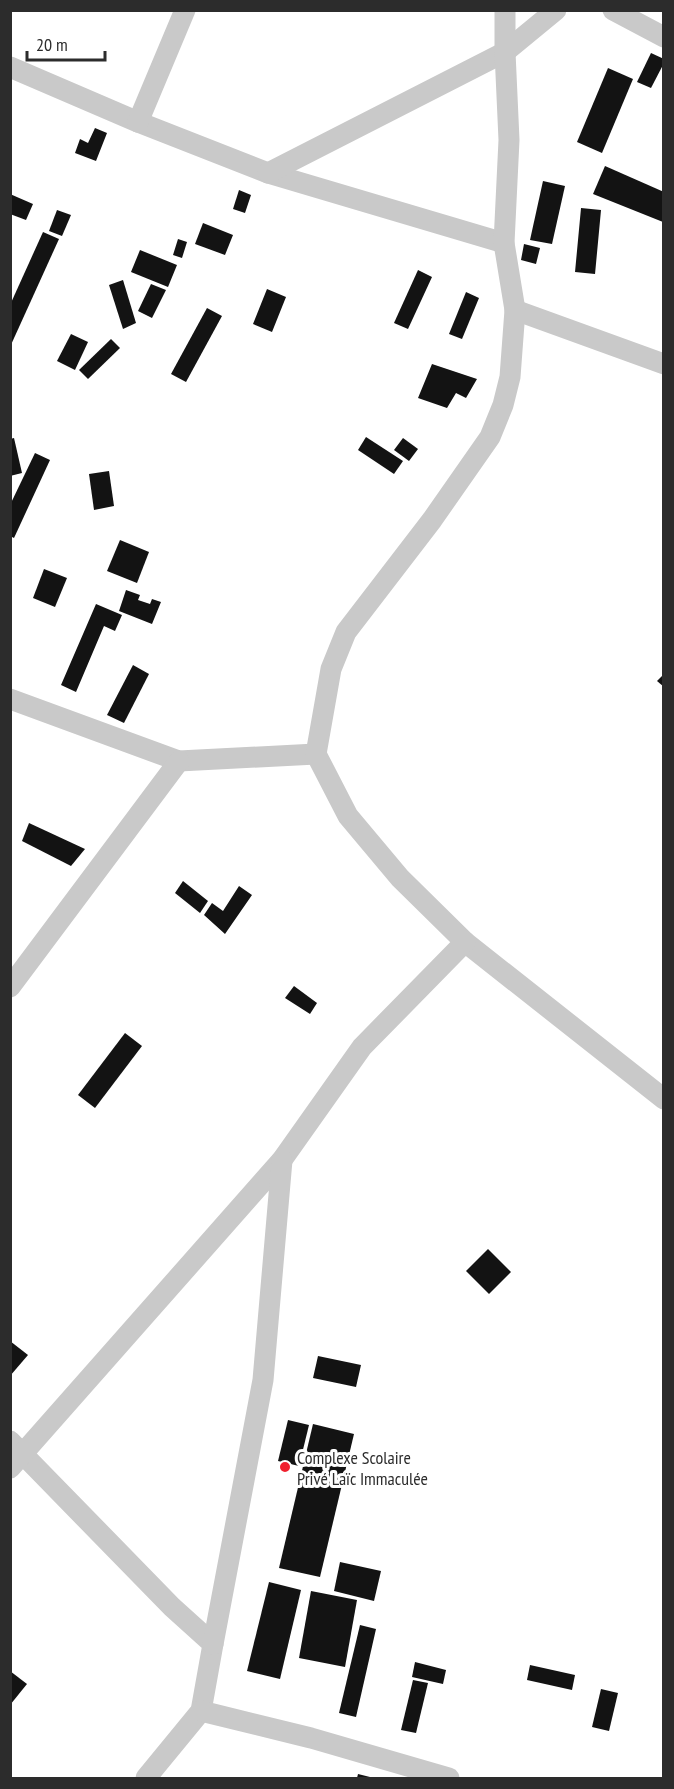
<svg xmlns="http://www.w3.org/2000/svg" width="674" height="1789" font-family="'PT Sans Narrow',sans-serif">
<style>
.building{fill:#131313}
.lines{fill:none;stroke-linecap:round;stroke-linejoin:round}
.street{stroke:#c9c9c9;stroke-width:21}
.poi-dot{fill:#f0202e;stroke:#fff;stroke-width:2}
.labels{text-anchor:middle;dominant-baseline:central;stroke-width:6;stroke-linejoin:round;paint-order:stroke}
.poi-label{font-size:18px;fill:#2c2c2c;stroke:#fff;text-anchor:start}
</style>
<rect width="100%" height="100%" fill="#fff"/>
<g class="building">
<path d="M651,53L664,59V63L651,88L637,82Z"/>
<path d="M608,68L633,79L602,153L577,142Z"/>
<path d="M95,128L107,133L96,161L75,153L80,139L88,143Z"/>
<path d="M605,166L664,192L663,222L593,194Z"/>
<path d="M543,181L565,186L552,244L530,240Z"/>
<path d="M239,190L251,195L245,213L233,209Z"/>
<path d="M10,194L33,204L26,220L10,214Z"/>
<path d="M581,208L601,210L595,274L575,272Z"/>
<path d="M57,210L71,215L62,236L49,231Z"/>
<path d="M203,223L233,235L225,255L195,244Z"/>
<path d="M43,232L59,239L10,347V305Z"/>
<path d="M178,239L187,242L182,258L173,255Z"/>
<path d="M524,244L540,248L536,264L521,260Z"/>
<path d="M140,250L177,265L168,287L131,272Z"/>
<path d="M418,270L432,277L408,329L394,323Z"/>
<path d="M123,280L136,323L123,329L109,285Z"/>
<path d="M151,284L166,290L152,318L138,311Z"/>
<path d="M267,289L286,297L272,332L253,324Z"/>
<path d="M466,292L479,298L462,339L449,334Z"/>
<path d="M207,308L222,316L186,382L171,374Z"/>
<path d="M71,334L88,342L75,370L57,361Z"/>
<path d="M111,339L120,348L88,379L79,370Z"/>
<path d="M432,364L477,379L466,398L456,393L447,408L418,398Z"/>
<path d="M366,437L403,461L394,474L358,450Z"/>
<path d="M14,438L22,473L10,476V439Z"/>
<path d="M403,438L418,449L409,461L394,450Z"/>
<path d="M35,453L50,460L14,538L10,536V505Z"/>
<path d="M109,471L114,506L94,510L89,474Z"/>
<path d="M120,540L149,552L137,583L107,571Z"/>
<path d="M44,569L67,578L55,607L33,598Z"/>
<path d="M126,590L140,595L138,600L150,604L152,599L161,602L152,624L119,611Z"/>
<path d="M96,604L122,615L115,631L104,626L76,692L61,685Z"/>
<path d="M133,665L149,674L124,723L107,715Z"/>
<path d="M664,674V687L657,681Z"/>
<path d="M29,823L85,849L71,866L22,841Z"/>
<path d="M183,881L208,901L200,913L175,893Z"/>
<path d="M239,886L252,895L225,934L204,915L212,903L223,911Z"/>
<path d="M294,986L317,1003L310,1014L285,998Z"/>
<path d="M125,1033L142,1046L95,1108L78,1095Z"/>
<path d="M488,1249L511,1272L489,1294L466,1271Z"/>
<path d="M10,1341L28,1355L10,1376Z"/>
<path d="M318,1356L361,1365L356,1387L313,1378Z"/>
<path d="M288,1420L309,1425L299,1466L278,1461Z"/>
<path d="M313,1424L354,1434L320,1577L279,1568Z"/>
<path d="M340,1562L381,1571L374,1601L334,1591Z"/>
<path d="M269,1582L301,1590L280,1679L247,1671Z"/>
<path d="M311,1591L357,1600L345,1667L299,1658Z"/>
<path d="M360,1625L376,1629L356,1717L339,1713Z"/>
<path d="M415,1662L446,1670L443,1684L412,1677Z"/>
<path d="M530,1665L575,1675L572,1690L527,1680Z"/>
<path d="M10,1671L27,1684L10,1705Z"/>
<path d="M413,1680L428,1683L416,1733L401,1730Z"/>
<path d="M601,1689L618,1693L609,1731L592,1727Z"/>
<path d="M358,1774L374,1778H357Z"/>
</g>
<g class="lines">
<g class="street">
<path d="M613,10L664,37"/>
<path d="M10,67L138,122L268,173L504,243"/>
<path d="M138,122L185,10"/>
<path d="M268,173L505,52L556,10"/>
<path d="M515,310L664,364"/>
<path d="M10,699L179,761L316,754"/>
<path d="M465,942L664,1099"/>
<path d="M10,987L179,761"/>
<path d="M10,1441L172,1607L213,1644L201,1711L146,1778"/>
<path d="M10,1468L282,1160L362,1047L465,942L400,878L348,816L316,754L331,669L346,632L432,520L490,437L503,405L510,377L515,310L504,243L509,140L505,52V10"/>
<path d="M213,1644L263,1380L282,1160"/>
<path d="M201,1711L311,1738L449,1778"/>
</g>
</g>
<circle class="poi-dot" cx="285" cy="1467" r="6"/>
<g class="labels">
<g class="poi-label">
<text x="297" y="1457">Complexe Scolaire<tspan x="297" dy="21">Privé Laïc Immaculée</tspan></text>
</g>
</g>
<rect width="674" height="1789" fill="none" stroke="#2c2c2c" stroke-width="24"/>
<path d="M27 51v9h78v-9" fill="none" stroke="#2c2c2c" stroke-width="3"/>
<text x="36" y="51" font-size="18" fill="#2c2c2c" stroke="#ffffff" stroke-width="4.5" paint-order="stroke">20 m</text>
</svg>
